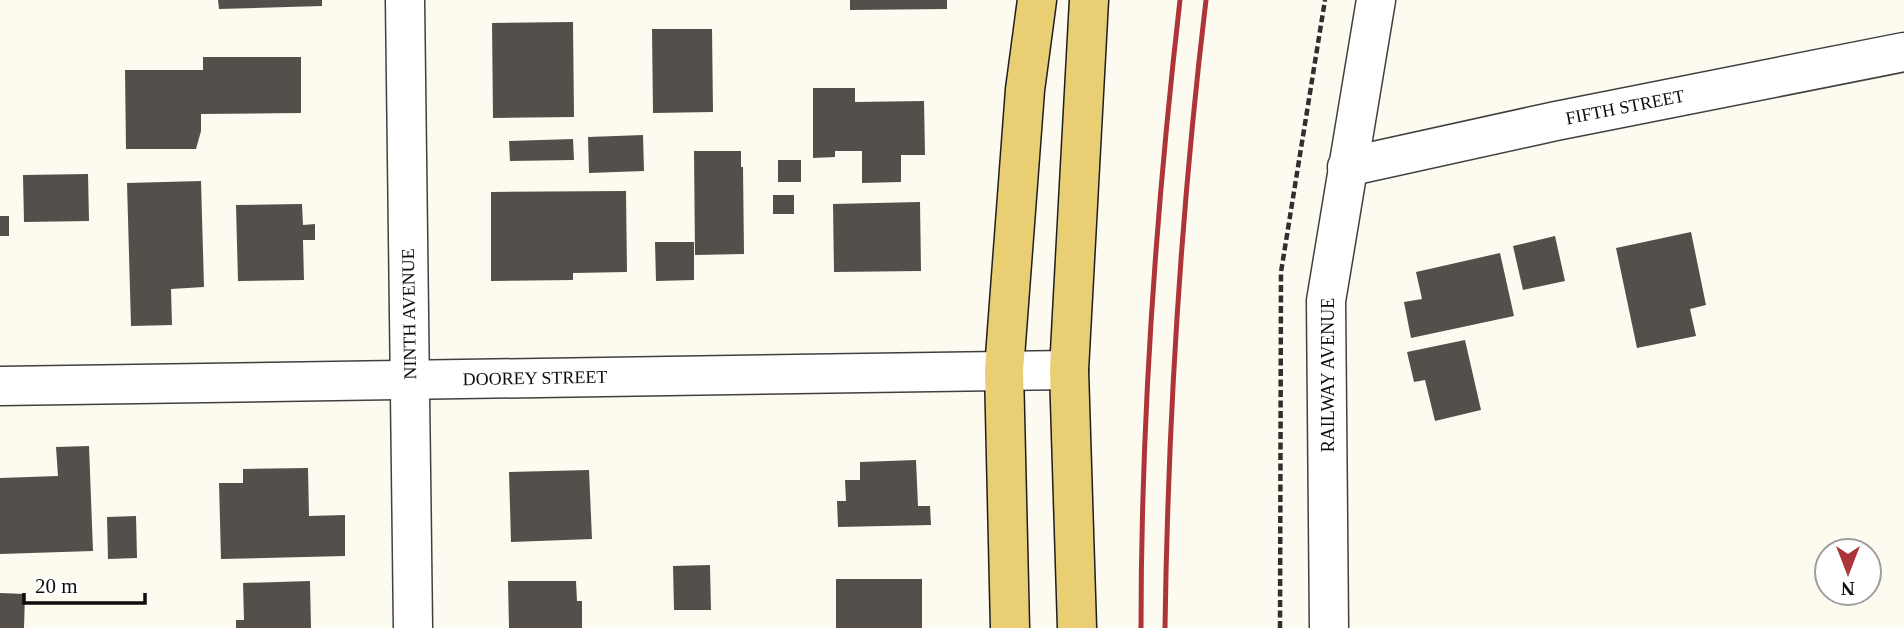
<svg xmlns="http://www.w3.org/2000/svg" width="1904" height="628" font-family="Georgia,serif">
<style>
.building{fill:#544f4b}
.lines{fill:none;stroke-linecap:round;stroke-linejoin:round}
.minor-casing{stroke:#404040;stroke-width:41}
.major-casing{stroke:#1e1e1e;stroke-width:41}
.path{stroke:#2f2f2f;stroke-width:4.5;stroke-dasharray:7 3.5;stroke-linecap:butt}
.minor{stroke:#fff;stroke-width:38}
.major{stroke:#e9ce73;stroke-width:38}
.rail{stroke:#ad3539;stroke-width:5}
.labels{text-anchor:middle;dominant-baseline:central;stroke-width:7;stroke-linejoin:round;paint-order:stroke}
.street-label{font-size:18px;fill:#0d0d0d;stroke:#fff}
</style>
<rect width="100%" height="100%" fill="#fdfbef"/>
<g class="building">
<path d="M218,0H322V6L219,9Z"/>
<path d="M850,0H947V9L850,10Z"/>
<path d="M573,22L574,117L493,118L492,23Z"/>
<path d="M652,29H712L713,112L653,113Z"/>
<path d="M203,57H301V113L201,114V131L196,149H126L125,70H203Z"/>
<path d="M813,88H855V102L924,101L925,155H901V182L862,183V151H835V157L813,158Z"/>
<path d="M643,135L644,171L589,173L588,137Z"/>
<path d="M573,139L574,160L510,161L509,141Z"/>
<path d="M694,151H741V167H743L744,254L695,255Z"/>
<rect x="778" y="160" width="23" height="22"/>
<path d="M88,174L89,221L24,222L23,175Z"/>
<path d="M201,181L204,287L171,289L172,325L131,326L127,183Z"/>
<path d="M626,191L627,272L573,273V280L491,281V192Z"/>
<rect x="773" y="195" width="21" height="19"/>
<path d="M920,202L921,271L834,272L833,204Z"/>
<path d="M302,204L303,225L315,224V240H303L304,280L238,281L236,205Z"/>
<rect x="0" y="216" width="9" height="20"/>
<path d="M1691,232L1706,305L1690,309L1696,336L1637,348L1616,248Z"/>
<path d="M1555,236L1565,281L1523,290L1513,246Z"/>
<path d="M655,242H694V280L656,281Z"/>
<path d="M1500,253L1514,316L1411,338L1404,302L1422,299L1416,272Z"/>
<path d="M1465,340L1481,410L1435,421L1425,380L1414,382L1407,352Z"/>
<path d="M89,446L93,551L0,554V478L58,476L56,447Z"/>
<path d="M916,460L918,506H930L931,525L838,527L837,501H846L845,480H860V462Z"/>
<path d="M308,468L309,516L345,515V556L221,559L219,483H243V469Z"/>
<path d="M589,470L592,539L511,542L509,472Z"/>
<path d="M136,516L137,558L108,559L107,517Z"/>
<path d="M710,565L711,610H674L673,566Z"/>
<rect x="836" y="579" width="86" height="49"/>
<path d="M310,581L311,628H236V620H244L243,583Z"/>
<path d="M508,581H576L577,601H582V628H509Z"/>
<path d="M0,593L25,594L24,628H0Z"/>
</g>
<g class="lines">
<defs>
<g id="minor">
<path d="M405,0L413,628"/>
<path d="M1347,167L1556,121L1904,52"/>
<path d="M0,386L1069,370"/>
<path d="M1329,628L1326,301L1376,0"/>
</g>
<g id="major">
<path d="M1010,628L1004,370L1025,90L1037,0"/>
<path d="M1077,628L1069,370L1089,0"/>
</g>
</defs>
<use href="#minor" class="minor-casing"/>
<use href="#major" class="major-casing"/>
<path class="path" d="M1280,628L1281,272L1325,0"/>
<use href="#minor" class="minor"/>
<use href="#major" class="major"/>
<g class="rail">
<path d="M1141,628C1141,418 1156,209 1180,0"/>
<path d="M1165,628C1168,418 1181,209 1206,0"/>
</g>
</g>
<g class="labels">
<g class="street-label">
<text transform="translate(1625 107) rotate(-11)">FIFTH STREET</text>
<text transform="translate(409 314) rotate(-91)">NINTH AVENUE</text>
<text transform="translate(1328 375) rotate(-90)">RAILWAY AVENUE</text>
<text transform="translate(535 378) rotate(-1)">DOOREY STREET</text>
</g>
</g>
<g transform="translate(1848 572) rotate(180)"><circle r="33" fill="#ffffff" stroke="#9e9e9e" stroke-width="2"/>
<path d="M0-5L12 26L0 18L-12 26Z" fill="#ad3539"/>
<text y="-10" font-size="19" font-weight="bold" text-anchor="middle" fill="#0d0d0d">N</text>
</g>
<path d="M24 593v10h121v-10" fill="none" stroke="#0d0d0d" stroke-width="3.5"/>
<text x="35" y="593" font-size="21" fill="#0d0d0d" stroke="#ffffff" stroke-width="5" paint-order="stroke">20 m</text>
</svg>
